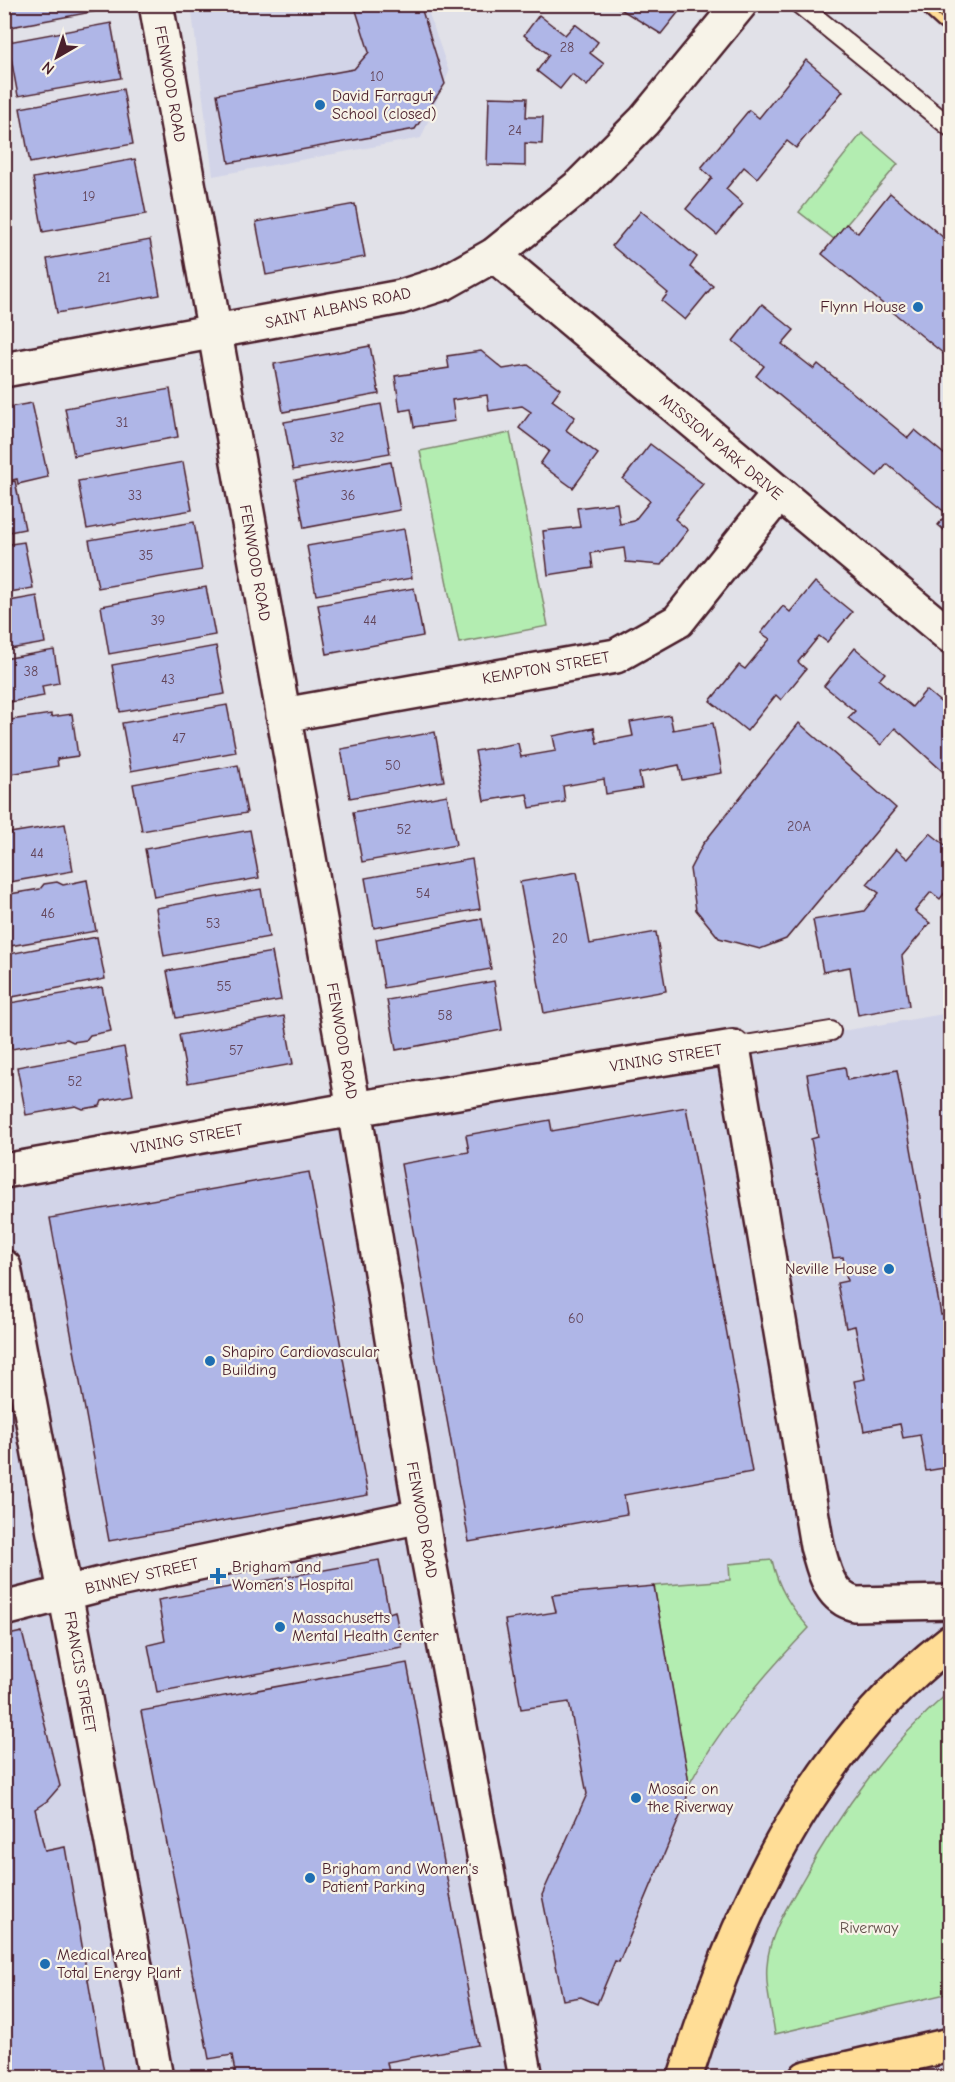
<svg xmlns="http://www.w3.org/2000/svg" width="955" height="2082" font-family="'Comic Neue',sans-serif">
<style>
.built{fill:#d2d4e8}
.green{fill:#b3edb1;stroke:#7e866e;stroke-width:1.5}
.building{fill:#afb6e7;stroke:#4a1f2b;stroke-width:1.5}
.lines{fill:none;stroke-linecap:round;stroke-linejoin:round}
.service-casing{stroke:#4a1f2b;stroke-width:22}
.minor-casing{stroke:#4a1f2b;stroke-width:38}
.secondary-casing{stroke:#4a1f2b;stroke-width:38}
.primary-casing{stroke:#4a1f2b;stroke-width:38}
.trunk-casing{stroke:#4a1f2b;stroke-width:38}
.service{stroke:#f7f3e8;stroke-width:18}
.minor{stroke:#f7f3e8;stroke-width:33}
.secondary{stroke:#f7f3e8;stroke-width:33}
.primary{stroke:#ffdd96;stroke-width:33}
.trunk{stroke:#ffdd96;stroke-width:33}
.tram{stroke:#4a1f2b;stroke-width:1.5}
.poi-dot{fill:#1f6fb2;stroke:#f7f3e8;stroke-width:2}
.labels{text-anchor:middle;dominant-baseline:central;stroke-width:4.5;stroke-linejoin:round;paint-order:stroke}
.number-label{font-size:14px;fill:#63455a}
.street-label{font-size:16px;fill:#4a1f2b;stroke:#f7f3e8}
.poi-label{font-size:16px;fill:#4a1f2b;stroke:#f7f3e8;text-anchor:start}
.park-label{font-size:16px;fill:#64524c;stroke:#f7f3e8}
</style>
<rect width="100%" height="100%" fill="#e1e1e8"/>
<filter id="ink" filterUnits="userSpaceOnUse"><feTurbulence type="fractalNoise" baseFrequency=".0167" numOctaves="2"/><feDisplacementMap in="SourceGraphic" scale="12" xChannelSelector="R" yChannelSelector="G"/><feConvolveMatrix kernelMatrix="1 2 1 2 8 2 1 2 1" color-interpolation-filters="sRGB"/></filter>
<g filter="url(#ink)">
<g class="built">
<path d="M191,5H426L449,72L421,138L213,176Z"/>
<path d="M950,1013V2077L5,2078V1171Z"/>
</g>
<g class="green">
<path d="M862,133L898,164L834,239L799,212Z"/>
<path d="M510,433L548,626L459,643L420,451Z"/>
<path d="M772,1560C778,1588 790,1606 809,1628C763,1676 720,1726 689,1785L654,1586L730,1580L729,1564Z"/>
<path d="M950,1691V1993L775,2034C772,2011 765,1988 767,1965C769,1935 787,1907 802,1881C842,1809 888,1745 950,1691Z"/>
</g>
<g class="building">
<path d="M4,4H107L108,9L5,28Z"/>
<path d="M354,4H420L445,84L415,129L229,163L217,94L354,69L369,52Z"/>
<path d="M618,4H685L661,34L617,7Z"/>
<path d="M539,15L565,35L575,24L598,42L590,53L604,64L587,86L572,74L560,89L537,71L549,55L524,35Z"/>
<path d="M111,23L121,78L18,96L8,42Z"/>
<path d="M806,60L843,91L796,148L787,141L757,178L744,167L726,189L743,204L717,235L686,209L712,178L701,168L749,110L759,118Z"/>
<path d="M123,89L133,144L30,163L20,108Z"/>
<path d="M489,97L527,98L526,117H543L542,144L525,143V166L487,165Z"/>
<path d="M135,159L146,214L43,232L33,178Z"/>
<path d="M890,193L950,243V359L822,254L846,224L858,233Z"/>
<path d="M355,204L365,257L266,275L256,222Z"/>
<path d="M641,211L697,257L690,267L713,286L685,320L662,301L668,293L612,246Z"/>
<path d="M150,240L160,295L57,313L47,259Z"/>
<path d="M762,304L794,330L782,344L814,369L818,364L908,438L915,430L950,459V535L938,525L947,514L887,464L877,476L756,376L764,366L733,341Z"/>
<path d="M370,346L379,394L283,412L274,364Z"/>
<path d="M481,351L503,369L528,365L560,389L552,400L575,417L566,430L598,454L573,488L540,464L549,451L519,428L531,412L522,406L489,411L487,395L452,400L455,421L414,427L411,409L400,411L395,376L449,368L447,356Z"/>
<path d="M170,389L178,437L74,456L65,408Z"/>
<path d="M32,403L48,477L18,484L17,479L4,482V408Z"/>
<path d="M381,404L390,453L293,470L284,422Z"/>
<path d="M650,444L703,484L675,519L688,530L661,565L626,562L624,548L591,553L593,568L548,575L543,531L580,527L577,508L617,503L620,524L634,521L650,501L623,479Z"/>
<path d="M183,462L192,510L87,529L78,481Z"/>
<path d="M391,462L400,510L304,528L295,480Z"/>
<path d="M15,481L25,529L4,533V483Z"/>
<path d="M194,522L202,570L98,588L89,540Z"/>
<path d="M404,529L412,578L316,595L307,546Z"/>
<path d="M24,542L33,588L4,593V545Z"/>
<path d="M815,582L852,612L827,642L819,636L798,662L806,669L781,700L776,695L747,731L710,701L739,665L745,669L770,639L761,633L783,606L790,612Z"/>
<path d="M206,587L215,635L109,654L101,606Z"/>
<path d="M414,588L423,636L327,654L318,605Z"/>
<path d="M37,596L45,643L4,650V602Z"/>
<path d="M216,646L225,694L120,712L112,665Z"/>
<path d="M855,648L885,673L879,680L912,707L926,690L950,710V778L895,728L881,745L848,718L855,711L824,686Z"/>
<path d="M54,650L59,683L42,686L44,696L4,703V659Z"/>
<path d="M227,705L236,752L131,771L122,723Z"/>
<path d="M51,714V717L72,714L78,756L57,759L58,766L4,775V721Z"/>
<path d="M670,715L673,730L713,723L722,773L682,780L679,765L639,773L642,788L606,794L604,779L563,786L565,802L530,808L527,794L484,801L475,751L518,743L521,757L556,751L553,736L594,728L597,743L633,736L630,722Z"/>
<path d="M799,723L896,808L786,939L760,949L719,938L696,910L690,869L703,844Z"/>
<path d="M435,732L444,781L350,798L341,749Z"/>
<path d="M238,765L247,813L142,831L133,784Z"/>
<path d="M447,795L456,845L362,862L353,812Z"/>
<path d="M65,824L73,871L4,883V834Z"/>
<path d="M250,830L259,878L154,897L145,849Z"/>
<path d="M930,833L950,849V886L940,899L931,892L915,911L930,923L902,956L909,1006L858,1015L850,967L823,972L813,920L864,911L879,893L867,884L896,849L908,859Z"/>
<path d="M472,859L480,909L374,928L365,878Z"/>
<path d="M577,872L590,944L656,932L666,991L544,1013L520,882Z"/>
<path d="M87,880L96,931L4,947V895L40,889L44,884L57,882L63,885Z"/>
<path d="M261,889L269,937L164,956L156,908Z"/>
<path d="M482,919L491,969L384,988L376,939Z"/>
<path d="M97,937L105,979L7,998L4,955Z"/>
<path d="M272,952L281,1000L176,1018L167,971Z"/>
<path d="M494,981L502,1030L396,1050L387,1000Z"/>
<path d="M102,987L111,1031L90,1035L86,1040L73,1042L67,1039L12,1049L4,1004Z"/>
<path d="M284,1016L293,1064L188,1083L179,1035Z"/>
<path d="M124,1047L133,1095L102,1101L100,1106L83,1109L76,1106L26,1115L17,1067Z"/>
<path d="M845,1067L847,1080L897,1070L941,1315L950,1313V1467L926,1471L920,1435L903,1438L900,1424L864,1431L854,1381L865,1379L855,1326L846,1328L837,1283L847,1281L843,1257L833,1258L811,1139L818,1137L807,1074Z"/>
<path d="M686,1107L752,1472L624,1495L627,1514L469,1542L401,1164L469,1152L466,1135L550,1120L552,1131Z"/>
<path d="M309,1172L368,1495L109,1541L50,1218Z"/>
<path d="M379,1560L389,1613L395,1611L402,1647L157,1692L148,1645L165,1641L158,1600Z"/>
<path d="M654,1586L687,1770L689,1785L686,1802L619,1962L615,1961L597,2004L581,1997L563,2000L542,1895L587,1794L569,1702L521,1709L505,1620L556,1612L552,1595Z"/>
<path d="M22,1632L60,1786L47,1801L35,1809L45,1851L65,1847L105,2078H4V1636Z"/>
<path d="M407,1663L478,2045L387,2062L390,2078H236L232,2055L209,2059L141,1711Z"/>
</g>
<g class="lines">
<defs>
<g id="service">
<path d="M799,4L950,127"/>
<path d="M733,1047L831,1031"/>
</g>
<g id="minor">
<path d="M156,4L354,1109L428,1557L526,2078"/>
<path d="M494,255L950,636"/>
<path d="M4,370L401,297L444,283L494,255L578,187L644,121L740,4"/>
<path d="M283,715L616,656L678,621L778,495"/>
<path d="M4,1171L354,1109L733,1047L817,1546C824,1569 828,1597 855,1604L950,1602"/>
<path d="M4,1609L113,1581L421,1516"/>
</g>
<path id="secondary" d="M4,1267L156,2078"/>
<path id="primary" d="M939,4L950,14"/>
<g id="trunk">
<path d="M685,2078C737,1912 809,1751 950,1642"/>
<path d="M806,2078L950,2045"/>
</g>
</defs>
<use href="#service" class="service-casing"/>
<use href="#minor" class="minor-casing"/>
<use href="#secondary" class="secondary-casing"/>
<use href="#primary" class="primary-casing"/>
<use href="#trunk" class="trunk-casing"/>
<use href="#service" class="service"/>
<use href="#minor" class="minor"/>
<use href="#secondary" class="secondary"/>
<use href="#primary" class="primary"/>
<use href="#trunk" class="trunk"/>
<path class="tram" d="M926,4L950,25"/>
</g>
</g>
<g class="poi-dot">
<circle cx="320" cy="105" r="6"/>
<circle cx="918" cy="307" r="6"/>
<circle cx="889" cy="1269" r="6"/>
<circle cx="210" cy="1361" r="6"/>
<path d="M215 1567h6v6h6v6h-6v6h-6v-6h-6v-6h6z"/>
<circle cx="280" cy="1627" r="6"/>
<circle cx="636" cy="1798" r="6"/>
<circle cx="310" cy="1878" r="6"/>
<circle cx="45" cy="1964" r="6"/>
</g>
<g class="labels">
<g class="number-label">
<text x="567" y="47">28</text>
<text x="377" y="76">10</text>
<text x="515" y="130">24</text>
<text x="89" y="196">19</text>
<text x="104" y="277">21</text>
<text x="122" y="422">31</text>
<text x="337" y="437">32</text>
<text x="135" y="495">33</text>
<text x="348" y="495">36</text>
<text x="146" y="555">35</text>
<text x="158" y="620">39</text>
<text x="370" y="620">44</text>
<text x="31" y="671">38</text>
<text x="168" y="679">43</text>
<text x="179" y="738">47</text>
<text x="393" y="765">50</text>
<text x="799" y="826">20A</text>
<text x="404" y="829">52</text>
<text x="37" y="853">44</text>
<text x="423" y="893">54</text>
<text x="48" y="913">46</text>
<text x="213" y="923">53</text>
<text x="560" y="938">20</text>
<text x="224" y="986">55</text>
<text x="445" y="1015">58</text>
<text x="236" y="1050">57</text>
<text x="75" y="1081">52</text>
<text x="576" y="1318">60</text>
</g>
<g class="street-label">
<text transform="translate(170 84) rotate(80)">FENWOOD ROAD</text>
<text transform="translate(338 308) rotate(-12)">SAINT ALBANS ROAD</text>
<text transform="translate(721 447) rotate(40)">MISSION PARK DRIVE</text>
<text transform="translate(255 563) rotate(80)">FENWOOD ROAD</text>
<text transform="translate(546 668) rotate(-10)">KEMPTON STREET</text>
<text transform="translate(342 1041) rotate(80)">FENWOOD ROAD</text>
<text transform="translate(666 1058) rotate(-9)">VINING STREET</text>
<text transform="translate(187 1139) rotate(-10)">VINING STREET</text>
<text transform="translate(422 1520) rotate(80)">FENWOOD ROAD</text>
<text transform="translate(142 1576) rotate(-13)">BINNEY STREET</text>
<text transform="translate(80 1672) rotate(80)">FRANCIS STREET</text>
</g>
<g class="poi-label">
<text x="332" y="96">David Farragut<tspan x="332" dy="18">School (closed)</tspan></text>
<text x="906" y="307" text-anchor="end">Flynn House</text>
<text x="877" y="1269" text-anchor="end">Neville House</text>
<text x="222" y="1352">Shapiro Cardiovascular<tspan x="222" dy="18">Building</tspan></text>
<text x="232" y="1567">Brigham and<tspan x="232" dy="18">Women's Hospital</tspan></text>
<text x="292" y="1618">Massachusetts<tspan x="292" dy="18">Mental Health Center</tspan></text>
<text x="648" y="1789">Mosaic on<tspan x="648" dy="18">the Riverway</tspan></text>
<text x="322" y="1869">Brigham and Women's<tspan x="322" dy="18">Patient Parking</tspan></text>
<text x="57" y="1955">Medical Area<tspan x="57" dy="18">Total Energy Plant</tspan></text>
</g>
<g class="park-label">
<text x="869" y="1928">Riverway</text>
</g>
</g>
<rect width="955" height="2082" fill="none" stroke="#f7f3e8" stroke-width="24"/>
<rect x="12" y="12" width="931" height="2058" fill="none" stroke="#4a1f2b" stroke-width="2" filter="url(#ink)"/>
<g transform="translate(57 57) rotate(219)" stroke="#f7f3e8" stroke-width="4.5" paint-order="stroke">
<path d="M0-4.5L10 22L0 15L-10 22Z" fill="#4a1f2b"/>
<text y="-9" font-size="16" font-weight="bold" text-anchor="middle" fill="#4a1f2b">N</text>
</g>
</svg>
